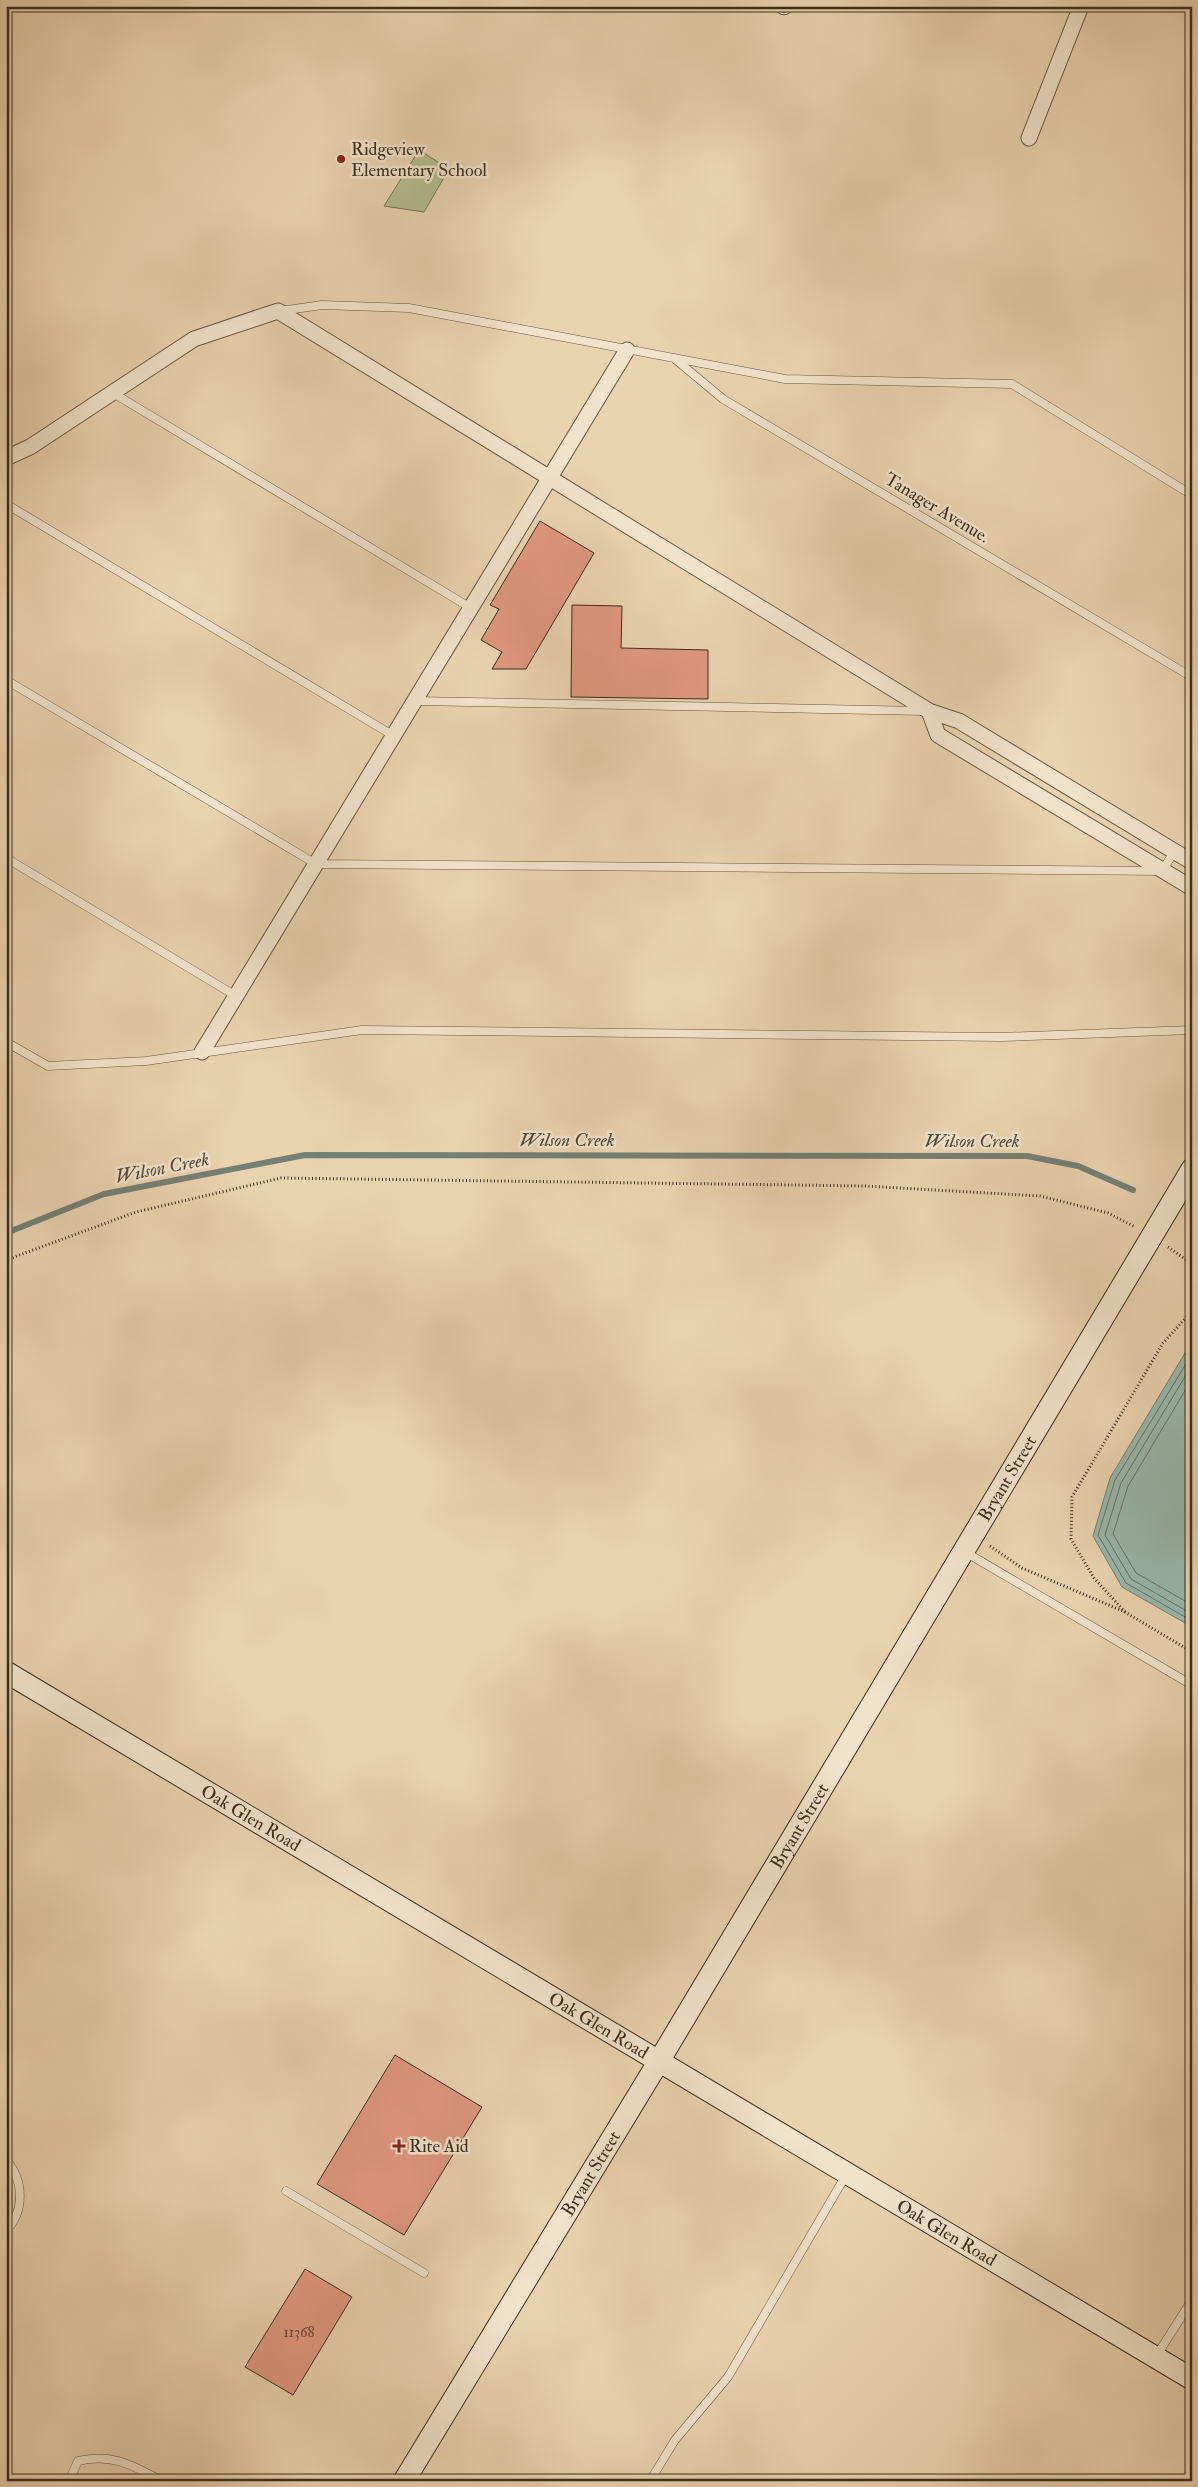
<svg xmlns="http://www.w3.org/2000/svg" width="1198" height="2487" font-family="'IM FELL Double Pica',serif">
<style>
.green{fill:#b1bd8e;stroke:#777656}
.water{fill:#97b7ad;stroke:#738074}
.lines{fill:none;stroke-linecap:round;stroke-linejoin:round}
.shore{stroke:#6a7266;stroke-width:1}
.stream{stroke:#738074;stroke-width:6}
.building{fill:#df977e;stroke:#3d2e1f}
.lane-casing{stroke:#685743;stroke-width:9}
.street-casing{stroke:#685743;stroke-width:17}
.secondary-casing{stroke:#3d2e1f;stroke-width:23}
.path{stroke:#3d2e1f;stroke-width:3;stroke-dasharray:1 2.5;stroke-linecap:butt}
.lane{stroke:#f1e2ca;stroke-width:8}
.street{stroke:#f1e2ca;stroke-width:15}
.secondary{stroke:#f1e2ca;stroke-width:21}
.poi-dot{fill:#8f2418;stroke:#f1e2ca;stroke-width:2}
.labels{text-anchor:middle;dominant-baseline:central;stroke-width:5;stroke-linejoin:round;paint-order:stroke}
.number-label{font-size:15px;fill:#664837}
.poi-label{font-size:18px;fill:#3d2e1f;stroke:#f1e2ca;text-anchor:start}
.street-label{font-size:18px;fill:#3d2e1f;stroke:#f1e2ca}
.water-label{font-size:19px;font-style:italic;fill:#4f493b;stroke:#f1e2ca}
</style>
<rect width="100%" height="100%" fill="#e9d2ae"/>
<filter id="stains"><feTurbulence type="fractalNoise" baseFrequency=".004" numOctaves="4"/><feColorMatrix values="0 0 0 0 .2 0 0 0 0 .09 0 0 0 0 .02 0 0 0 .5 -.17"/></filter>
<radialGradient id="worn" r=".72"><stop offset=".6" stop-color="#630" stop-opacity="0"/><stop offset="1" stop-color="#630" stop-opacity=".3"/></radialGradient>
<path class="green" d="M419,150L449,169L424,212L384,206Z"/>
<path class="water" d="M1192,1347V1627L1122,1587L1093,1536L1110,1478L1185,1353Z"/>
<g class="lines">
<g class="shore">
<path d="M1192,1354L1115,1480L1098,1535L1126,1583L1192,1621"/>
<path d="M1192,1365L1121,1483L1105,1535L1131,1579L1192,1614"/>
<path d="M1192,1379L1128,1486L1113,1534L1136,1573L1192,1605"/>
</g>
<path class="stream" d="M6,1233L104,1194L305,1155L1027,1156L1078,1166L1133,1190"/>
</g>
<g class="building">
<path d="M540,521L594,553L526,669H492L502,652L481,640L499,609L490,605Z"/>
<path d="M572,605L622,606L621,648L708,650V699L571,697Z"/>
<path d="M395,2055L482,2107L404,2235L317,2184Z"/>
<path d="M305,2269L352,2297L293,2395L245,2367Z"/>
</g>
<g class="lines">
<defs>
<g id="lane">
<path d="M280,311L322,305L409,308L785,379L1012,384L1192,495"/>
<path d="M675,359L723,399L1192,677"/>
<path d="M113,393L471,608"/>
<path d="M6,504L394,736"/>
<path d="M6,680L316,864L1162,871L1174,852"/>
<path d="M415,701L923,711"/>
<path d="M6,858L236,996"/>
<path d="M6,1042L48,1066L146,1061L362,1030L1001,1037L1192,1030"/>
<path d="M965,1552L1192,1685"/>
<path d="M6,2160C24,2180 25,2211 6,2231"/>
<path d="M286,2191L424,2273"/>
<path d="M1157,2355L1192,2300"/>
<path d="M69,2481L78,2461C113,2453 132,2465 162,2481"/>
<path d="M650,2481L675,2440L728,2377L846,2175"/>
<path d="M1185,2481L1192,2469"/>
</g>
<g id="street">
<path d="M784,7V6"/>
<path d="M1029,138L1081,6"/>
<path d="M6,458L30,447L194,339L278,311L929,711L959,721L1192,862"/>
<path d="M929,711L938,735L1192,888"/>
<path d="M202,1052L627,350"/>
</g>
<g id="secondary">
<path id="s1" d="M6,1672L1192,2379"/>
<path id="s2" d="M404,2481L659,2061L1192,1169"/>
</g>
</defs>
<use href="#lane" class="lane-casing"/>
<use href="#street" class="street-casing"/>
<use href="#secondary" class="secondary-casing"/>
<g class="path">
<path d="M1168,1247L1192,1264"/>
<path d="M6,1260L136,1212L281,1178L865,1186L1040,1196L1108,1213L1135,1227"/>
<path d="M990,1546L1022,1568L1125,1612L1192,1652"/>
<path d="M1125,1612L1094,1578L1071,1539L1072,1497L1163,1343L1192,1311"/>
</g>
<use href="#lane" class="lane"/>
<use href="#street" class="street"/>
<use href="#secondary" class="secondary"/>
</g>
<g class="poi-dot">
<circle cx="341" cy="159" r="5"/>
<path d="M396.5 2138.5h5v5h5v5h-5v5h-5v-5h-5v-5h5z"/>
</g>
<g class="labels">
<g class="number-label">
<text x="299" y="2332">11368</text>
</g>
<g class="poi-label">
<text x="351" y="149">Ridgeview<tspan x="351" dy="21">Elementary School</tspan></text>
<text x="409" y="2146">Rite Aid</text>
</g>
<g class="street-label">
<text transform="translate(937 508) rotate(31)">Tanager Avenue.</text>
<text stroke="none"><textPath href="#s2" startOffset="1170">Bryant Street</textPath></text>
<text stroke="none"><textPath href="#s1" startOffset="285">Oak Glen Road</textPath></text>
<text stroke="none"><textPath href="#s2" startOffset="765">Bryant Street</textPath></text>
<text stroke="none"><textPath href="#s1" startOffset="690">Oak Glen Road</textPath></text>
<text stroke="none"><textPath href="#s2" startOffset="360">Bryant Street</textPath></text>
<text stroke="none"><textPath href="#s1" startOffset="1095">Oak Glen Road</textPath></text>
</g>
<g class="water-label">
<text x="567" y="1140">Wilson Creek</text>
<text x="972" y="1141">Wilson Creek</text>
<text transform="translate(162 1168) rotate(-11)">Wilson Creek</text>
</g>
</g>
<rect width="1198" height="2487" fill="none" stroke="#e9d2ae" stroke-width="25"/>
<rect x="8" y="8" width="1183" height="2472" fill="none" stroke="#3d2e1f" stroke-width="2.5"/>
<rect x="12" y="12" width="1173" height="2462" fill="none" stroke="#3d2e1f"/>
<rect width="100%" height="100%" filter="url(#stains)"/>
<rect width="100%" height="100%" fill="url(#worn)"/>
</svg>
